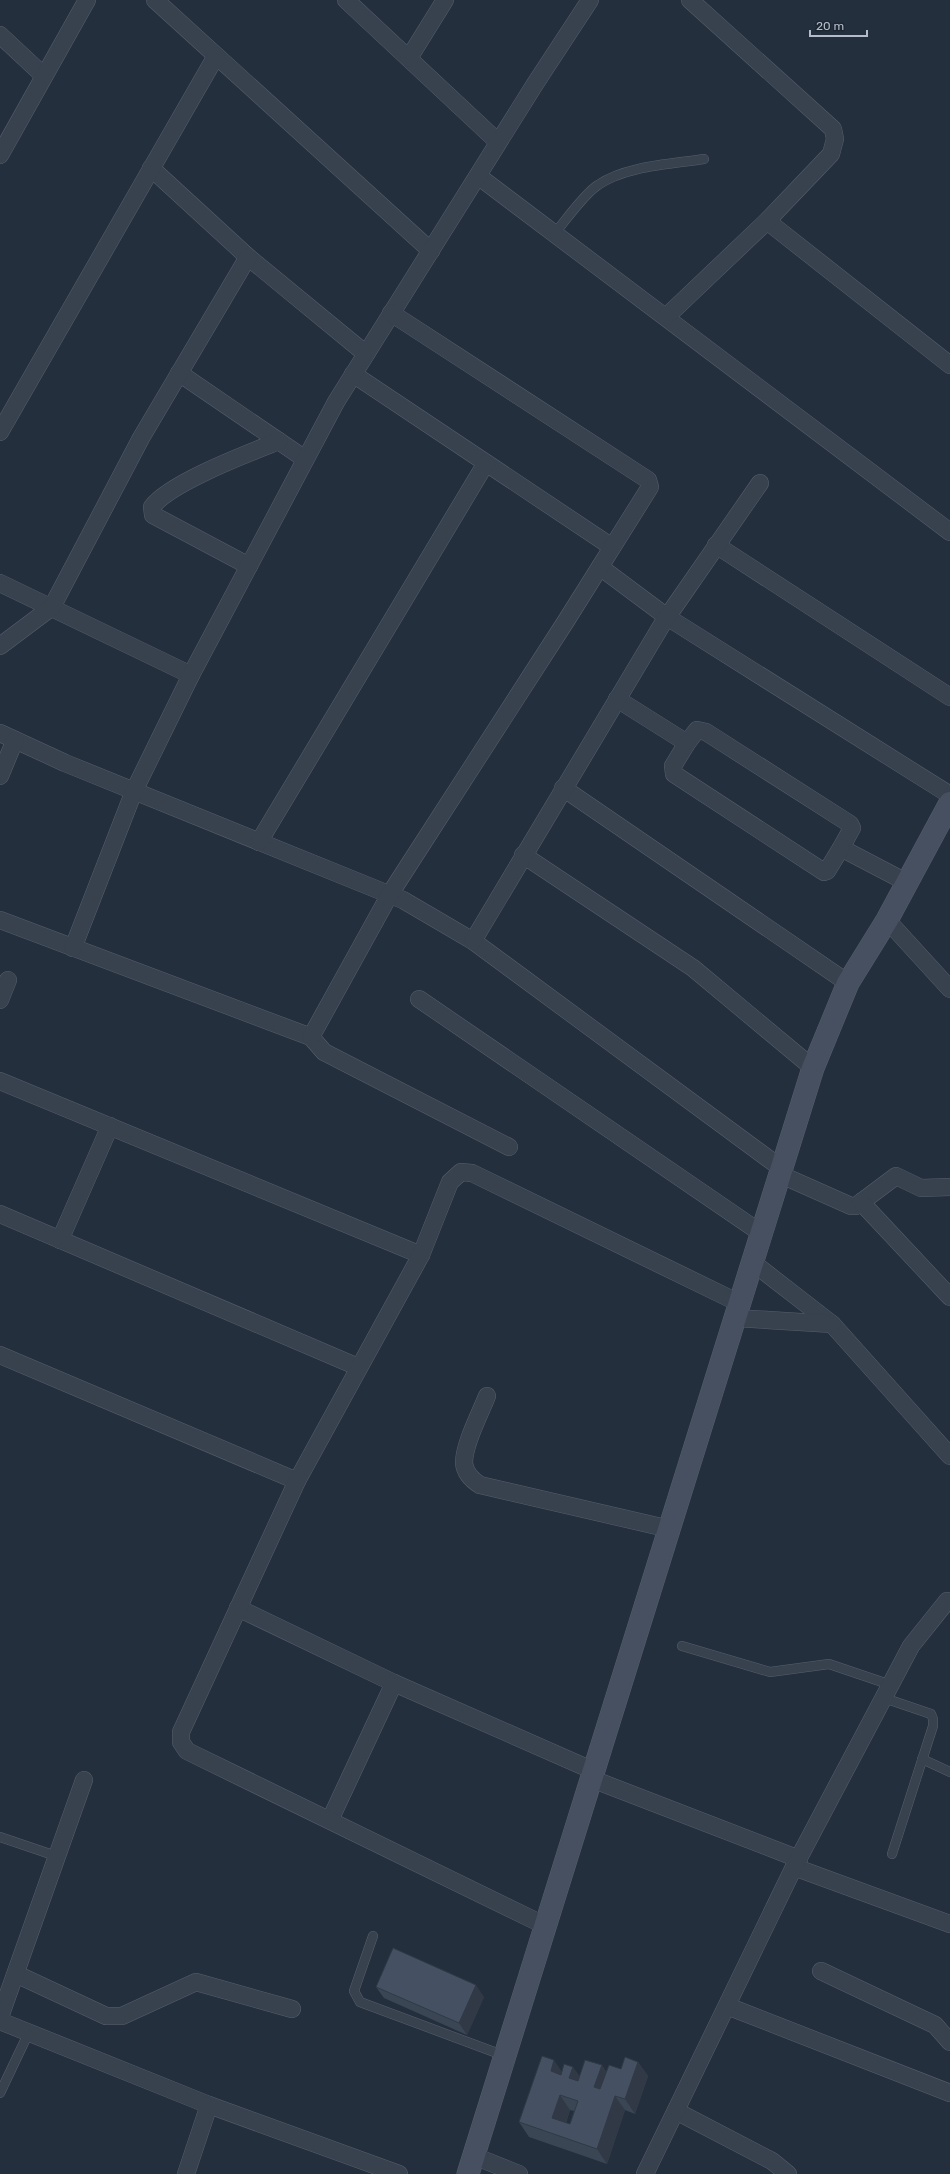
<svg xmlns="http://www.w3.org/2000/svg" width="950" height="2174" font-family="Rubik,sans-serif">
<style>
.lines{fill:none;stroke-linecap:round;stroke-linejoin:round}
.lane-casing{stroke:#565f6c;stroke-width:10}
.street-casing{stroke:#565f6c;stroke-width:18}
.secondary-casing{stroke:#565f6c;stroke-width:23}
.lane{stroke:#38414e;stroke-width:9}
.street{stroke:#38414e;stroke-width:17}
.secondary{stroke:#465061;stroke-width:22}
.wall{fill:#3b4654;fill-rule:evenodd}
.shaded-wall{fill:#303945}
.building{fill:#455162;stroke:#303945;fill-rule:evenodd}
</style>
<rect width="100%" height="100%" fill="#242f3e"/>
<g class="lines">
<defs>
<g id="lane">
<path d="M555,233C566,220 584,194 598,185C625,166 672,164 704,159"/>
<path d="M682,1646L770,1672L829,1664L891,1685"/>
<path d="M884,1698L931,1714L933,1719V1726L892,1854"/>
<path d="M922,1759L950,1772"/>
<path d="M0,1837L56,1856"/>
<path d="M373,1936L354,1991L360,2002L505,2056"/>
<path d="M0,2093L29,2032"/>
</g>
<g id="street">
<path d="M155,0L431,251"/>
<path d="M346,0L498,142"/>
<path d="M0,35L44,76"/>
<path d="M409,58L445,0"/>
<path d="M0,155L87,0"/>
<path d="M151,168L248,257L366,354"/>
<path d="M478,176L950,532"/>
<path d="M767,221L950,365"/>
<path d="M666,317L767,221L831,154L835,139L833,129L690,0"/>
<path d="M179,373L305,459"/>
<path d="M353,374L612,547"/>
<path d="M0,432L216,56"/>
<path d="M716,545L950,697"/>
<path d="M249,566L153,515L152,507C169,483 249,453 279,441"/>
<path d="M600,567L667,617L950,795"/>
<path d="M0,583L191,675"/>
<path d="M0,646L52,607L141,438L248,257"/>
<path d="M617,699L687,743L697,730L706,732L850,824L852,828L841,848L906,882"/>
<path d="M0,733L65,763L403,900L473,941L781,1168"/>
<path d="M687,743L673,766L674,774L824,872L827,871L841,848"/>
<path d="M0,776L15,740"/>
<path d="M563,788L848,983"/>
<path d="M259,842L486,463"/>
<path d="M523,855L693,968L813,1068"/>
<path d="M0,920L311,1037L324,1052L509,1147"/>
<path d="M887,920L950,989"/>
<path d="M473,941L663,623L760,483"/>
<path d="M73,948L134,791L191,675L336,402L535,84L590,0"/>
<path d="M419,999L761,1233"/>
<path d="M0,1000L8,980"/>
<path d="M311,1037L390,894L566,621L650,487L648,480L391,313"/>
<path d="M0,1081L421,1255"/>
<path d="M779,1174L851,1206H856L896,1176L921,1188L950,1187"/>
<path d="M861,1202L950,1297"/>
<path d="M0,1214L358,1367"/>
<path d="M60,1240L110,1126"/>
<path d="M752,1262L832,1324L950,1456"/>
<path d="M736,1318L832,1324"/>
<path d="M0,1355L297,1481"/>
<path d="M487,1396C480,1414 464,1444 464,1463C465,1473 472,1480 480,1485L670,1529"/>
<path d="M238,1608L394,1683L594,1771"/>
<path d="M592,1779L799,1859"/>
<path d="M330,1820L394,1683"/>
<path d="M794,1867L950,1924"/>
<path d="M546,1926L187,1751L181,1742V1732L297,1481L421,1255L450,1182L461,1172L472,1173L739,1303"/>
<path d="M821,1971L935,2025L950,2042"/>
<path d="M16,1974L106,2016H122L196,1982L292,2009"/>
<path d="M727,2006L950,2093"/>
<path d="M0,2017L84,1780"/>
<path d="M0,2021L209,2105L399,2174"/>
<path d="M676,2111L772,2161L788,2174"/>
<path d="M474,2156L519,2174"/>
<path d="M186,2174L209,2105"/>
<path d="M645,2174L794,1867L911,1646L947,1601H950"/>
</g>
<path id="secondary" d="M468,2174L813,1068L848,983L887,920L950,803"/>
</defs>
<use href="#lane" class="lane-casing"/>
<use href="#street" class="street-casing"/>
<use href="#secondary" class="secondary-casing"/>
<use href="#lane" class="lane"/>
<use href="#street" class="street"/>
<use href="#secondary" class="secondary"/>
</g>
<g class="wall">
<path d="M376,1987L484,1997L467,2035L384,1998Z"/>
<path d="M638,2062L648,2076L635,2114L625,2110L607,2164L529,2137L519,2122L562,2071L580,2076L602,2065L606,2072L621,2069ZM570,2110L574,2111L570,2124L566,2123Z"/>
</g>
<g class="shaded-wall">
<path d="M476,1985L484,1997L467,2035L459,2023Z"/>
<path d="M554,2060L564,2075L561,2086L551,2071Z"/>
<path d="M638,2062L648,2076L635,2114L625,2099Z"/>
<path d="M602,2065L612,2080L604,2102L594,2087Z"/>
<path d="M573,2067L584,2082L580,2093L569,2078Z"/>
<path d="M560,2095L570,2110L562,2133L552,2118Z"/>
<path d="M615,2096L625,2110L607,2164L597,2149Z"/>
</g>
<g class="building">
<path d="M393,1948L476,1985L459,2023L376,1987Z"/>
<path d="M542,2056L554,2060L551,2071L561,2075L564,2064L573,2067L569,2078L578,2081L585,2060L602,2065L594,2087L600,2089L609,2065L621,2069L625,2057L638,2062L625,2099L615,2096L597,2149L519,2122ZM560,2095L578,2101L570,2124L552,2118Z"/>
</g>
<path d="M810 30v6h57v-6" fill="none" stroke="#b4bcc9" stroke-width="2"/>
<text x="816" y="30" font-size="12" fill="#b4bcc9" stroke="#1d2633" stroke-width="3" paint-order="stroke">20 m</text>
</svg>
